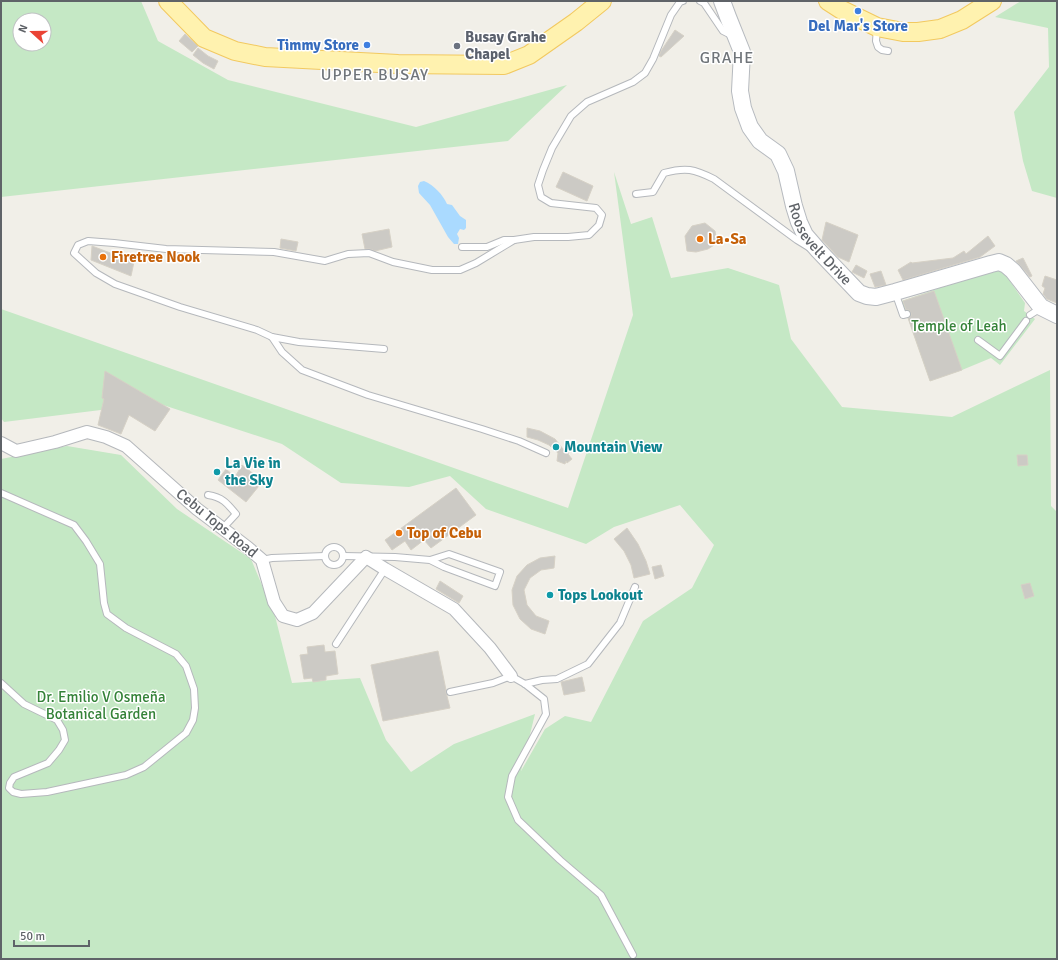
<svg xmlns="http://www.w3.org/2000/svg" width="1058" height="960" font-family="Signika,sans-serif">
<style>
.green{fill:#c5e8c5;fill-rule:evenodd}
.water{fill:#aadaff}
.building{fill:#cccac5;stroke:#d6d1c6}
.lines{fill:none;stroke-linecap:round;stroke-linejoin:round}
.lane-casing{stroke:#b5b8bc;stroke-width:8}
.street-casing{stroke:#b5b8bc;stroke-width:14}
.secondary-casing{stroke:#b6babf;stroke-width:18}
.primary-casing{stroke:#f2c960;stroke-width:20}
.lane{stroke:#fff;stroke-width:6}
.street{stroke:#fff;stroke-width:12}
.secondary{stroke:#fff;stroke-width:16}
.primary{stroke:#fff2af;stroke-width:18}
.shop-dot{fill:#3f7fe0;stroke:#fff;stroke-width:1.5}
.worship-dot{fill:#6b7280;stroke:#fff;stroke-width:1.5}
.food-dot{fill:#e8710a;stroke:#fff;stroke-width:1.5}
.culture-dot{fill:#0f9aa8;stroke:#fff;stroke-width:1.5}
.labels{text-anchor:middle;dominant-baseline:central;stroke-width:3;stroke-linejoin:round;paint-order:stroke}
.shop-label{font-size:15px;font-weight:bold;fill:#366cbe;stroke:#fff}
.worship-label{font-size:15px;font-weight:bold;fill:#5b616d;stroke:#fff;text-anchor:start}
.food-label{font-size:15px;font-weight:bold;fill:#c56008;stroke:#fff;text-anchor:start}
.street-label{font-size:15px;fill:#5f6368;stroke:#fff}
.park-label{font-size:15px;fill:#348238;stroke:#fff}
.culture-label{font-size:15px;font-weight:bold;fill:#0d838f;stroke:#fff;text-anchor:start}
.neighbourhood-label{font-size:16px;letter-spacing:1px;fill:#70757a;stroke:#fff}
</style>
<rect width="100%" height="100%" fill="#f1efe8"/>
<g class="green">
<path d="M1,1H141L158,41L228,80L416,127L567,85L508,141L1,197ZM20,20H44V44H20Z"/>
<path d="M1021,1H1057V198L1032,191L1023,161L1014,112L1049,67L1048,28L995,17Z"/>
<path d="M614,172L631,224L652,217L671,278L728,268L779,285L791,339L842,407L952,417L1050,370L1051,506L1057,512V959H1V459L67,446L121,455L177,509L251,559L275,616L292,683L360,678L386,740L411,772L454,744L535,714L521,771L545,729L565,716L591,722L643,621L692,588L714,545L680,505L614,527L586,544L486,509L450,476L409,487L341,483L282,444L157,403L4,422L1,418V309L568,508L633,315Z"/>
<path d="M993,267L1003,271L1025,303L1024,311L1035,319L1000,365L991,358L962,370L930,381L902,301L934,290Z"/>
</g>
<path class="water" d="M424,181C434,185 443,195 447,204L452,205L460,216L466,220V228L464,230L460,229L457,234L459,238L458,244H454L448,237L430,205L419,193L418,186L420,182Z"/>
<g class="building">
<path d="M675,30L684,36L661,57L659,56L661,51Z"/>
<path d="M185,34L198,46L192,52L179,41Z"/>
<path d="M198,48L208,56L218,61L214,69L203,63L193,55Z"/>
<path d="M563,172L593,186L587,201L556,187Z"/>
<path d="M826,222L858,235L849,262L838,257L822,240Z"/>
<path d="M705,223L715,231L717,243L708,249L696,252L687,251L685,236L692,226Z"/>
<path d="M389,229L392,247L375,251L370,249H365L362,234Z"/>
<path d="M988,236L995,246L980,257L903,280L898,270L911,262L912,263L953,258L964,251L966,254Z"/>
<path d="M281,239L298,242L296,251L280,248Z"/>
<path d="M92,246L134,262L131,276L91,260Z"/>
<path d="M1023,258L1032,276L1030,277L1016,261Z"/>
<path d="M856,265L867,271L864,278L852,272Z"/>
<path d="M881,271L886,285L875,287L870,274Z"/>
<path d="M1045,276L1057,280V303L1047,299L1043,294L1045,288L1042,286Z"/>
<path d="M934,291L962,370L930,381L908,318L911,316V313L909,310H906L903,301Z"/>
<path d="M105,371L170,409L155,431L129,415L121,434L98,425L104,399L102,398Z"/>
<path d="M527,428L540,431L555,439L563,449L569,451L568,454L572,459L567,463L566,461L565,464L557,461L558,453L549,445L538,440L527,437Z"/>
<path d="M1017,455H1027L1028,465L1018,466Z"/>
<path d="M242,465L263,481L246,502L218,480L226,469L235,477Z"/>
<path d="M456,488L476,515L431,548L424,540L411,550L405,541L392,550L385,540Z"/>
<path d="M627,528L638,544L646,561L650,574L634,578L631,565L624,551L614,539Z"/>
<path d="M555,556L554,568L541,570L530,578L524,590L527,605L536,616L549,621L545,634L531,629L520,619L513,605L512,590L517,576L527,565L540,558Z"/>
<path d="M661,565L664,576L655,579L652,567Z"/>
<path d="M440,581L463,596L459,603L436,589Z"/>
<path d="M1030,583L1034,596L1025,599L1021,585Z"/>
<path d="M324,645L325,652L335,651L338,674L326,676V680L313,682L312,678L304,679L300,655L308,654L307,647Z"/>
<path d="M438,651L446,690V693L447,696L450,708L383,721L371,665Z"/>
<path d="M582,677L585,691L564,695L561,682Z"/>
</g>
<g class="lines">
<defs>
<g id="lane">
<path d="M700,1L704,3L723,31L733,36"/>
<path d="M877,28L876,41L878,47L882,50L888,51"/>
<path d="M636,194L653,192L664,173C686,167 694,169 714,179L797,240L810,248"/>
<path d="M462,247H487L504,240H514"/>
<path d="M895,292L903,315L907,314"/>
<path d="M1030,315L1041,308"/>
<path d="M272,337L299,342L384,349"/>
<path d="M978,340L1000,356L1026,321"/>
<path d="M546,453L519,441L482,429L368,395L302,370L282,352L272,337L257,330L180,307L115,284L96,273L74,253L78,245L88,241L114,243L166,249L274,252L325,261L348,254L369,253L393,262L432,270H460L476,263L514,240L534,237H568L589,235L599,225L602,215L596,208L551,203L541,197L538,185L543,170L552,148L571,116L587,102L633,82L645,73L653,59L671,15L680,2L683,1"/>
<path d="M1,493L74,525L86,541L100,564L104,603L107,614L126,628L176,654L186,666L194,689L195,708L193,720L186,733L144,767L126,775L47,792L21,794L13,792L9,788L10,783L14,777L48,763L59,750L65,740L63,730L57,720L24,704L1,683"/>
<path d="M208,495C222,497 227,503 236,514L223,528"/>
<circle cx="334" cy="556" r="9"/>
<path d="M343,556L395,557L430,560L444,567L495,586L500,572L449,554L430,560"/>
<path d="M262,560L272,558L325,556"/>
<path d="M336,644L385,569"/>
<path d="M525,684L542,680L557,679L588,664L620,623L635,587"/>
<path d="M450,692L493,683L511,676L525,684L544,699L546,714L512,776L508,797L518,820L560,860L601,895L633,955"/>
</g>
<path id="street" d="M1,443L16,451L55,442L87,432L106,437L126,446L197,509L247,547L262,560L274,602L283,616L297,620L313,613L366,557L385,569L454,609L490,648L511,676"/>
<g id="secondary">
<path id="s1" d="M722,1L728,17L742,52L740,91L743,108L750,127L760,141L778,154L786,171L794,206L799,222L805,235L818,250L859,293L867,296L876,297L895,292L991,264L999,262L1006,265L1013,271L1041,307L1057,315"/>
</g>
<g id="primary">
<path d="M168,1L204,38L235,51L265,57L398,64L504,65L529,55L576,22L602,1"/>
<path d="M828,1L842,10L877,27L903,32H918L940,29L962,20L992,1"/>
</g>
</defs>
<use href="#lane" class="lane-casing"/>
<use href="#street" class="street-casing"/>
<use href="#secondary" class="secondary-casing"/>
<use href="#primary" class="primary-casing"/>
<use href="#lane" class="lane"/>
<use href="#street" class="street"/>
<use href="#secondary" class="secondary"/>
<use href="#primary" class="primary"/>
</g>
<g class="shop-dot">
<circle cx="858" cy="11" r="4"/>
<circle cx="367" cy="45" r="4"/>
</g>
<circle class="worship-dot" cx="457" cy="46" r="4"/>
<g class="food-dot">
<circle cx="700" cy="239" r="4"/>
<circle cx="103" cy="257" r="4"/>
<circle cx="399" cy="533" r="4"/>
</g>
<g class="culture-dot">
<circle cx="556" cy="447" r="4"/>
<circle cx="217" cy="472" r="4"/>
<circle cx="550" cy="595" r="4"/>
</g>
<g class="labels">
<g class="shop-label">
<text x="858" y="26">Del Mar's Store</text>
<text x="359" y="45" text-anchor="end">Timmy Store</text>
</g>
<g class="worship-label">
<text x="465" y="37">Busay Grahe<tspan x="465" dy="17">Chapel</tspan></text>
</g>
<g class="food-label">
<text x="708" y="239">La•Sa</text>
<text x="111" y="257">Firetree Nook</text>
<text x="407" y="533">Top of Cebu</text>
</g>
<g class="street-label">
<text stroke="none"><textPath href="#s1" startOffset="272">Roosevelt Drive</textPath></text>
<text transform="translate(217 523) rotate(39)">Cebu Tops Road</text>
</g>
<g class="park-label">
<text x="959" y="326">Temple of Leah</text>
<text x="101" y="697">Dr. Emilio V Osmeña<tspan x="101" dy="17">Botanical Garden</tspan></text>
</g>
<g class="culture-label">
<text x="564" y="447">Mountain View</text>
<text x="225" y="463">La Vie in<tspan x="225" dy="17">the Sky</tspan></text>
<text x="558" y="595">Tops Lookout</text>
</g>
<g class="neighbourhood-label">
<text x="727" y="58">GRAHE</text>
<text x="375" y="75">UPPER BUSAY</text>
</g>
</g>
<rect width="1058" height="960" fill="none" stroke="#5f6368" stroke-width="4"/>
<g transform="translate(32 32) rotate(291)"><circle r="19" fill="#ffffff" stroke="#bfc1c3"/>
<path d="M0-3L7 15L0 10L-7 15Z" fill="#ea4335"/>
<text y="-6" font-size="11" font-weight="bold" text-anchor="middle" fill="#5f6368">N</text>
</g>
<path d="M14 940v6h75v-6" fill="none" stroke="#5f6368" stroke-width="2"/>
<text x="20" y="940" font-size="12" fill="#5f6368" stroke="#ffffff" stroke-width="3" paint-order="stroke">50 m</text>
</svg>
